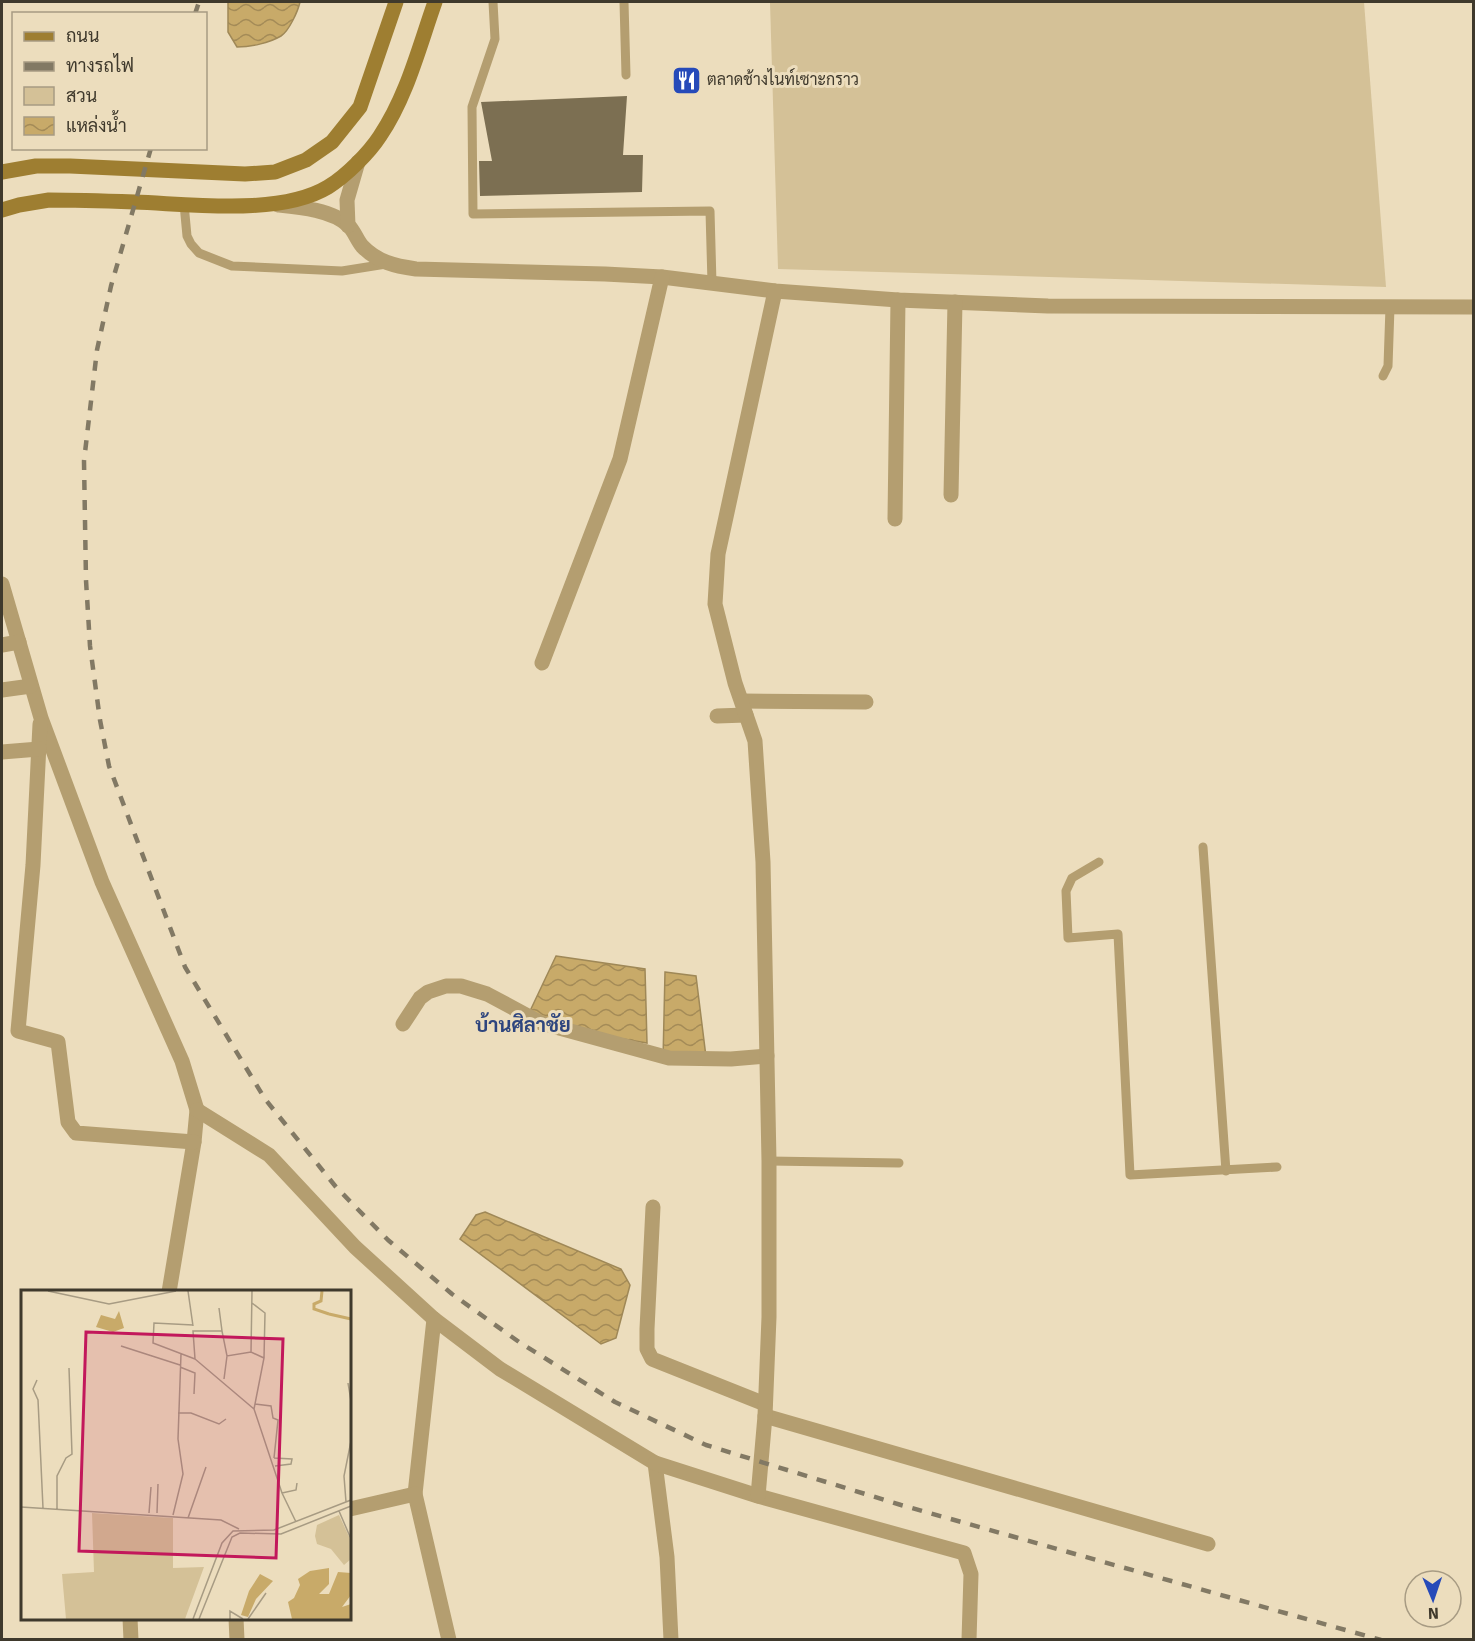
<svg xmlns="http://www.w3.org/2000/svg" width="1475" height="1641" font-family="Signika,Sarabun,sans-serif">
<style>
.green{fill:#d4c197}
.water{fill:url(#water-waves);stroke:#9f8857;stroke-width:1.5}
.building{fill:#7c6f52}
.lines{fill:none;stroke-linecap:round;stroke-linejoin:round}
.lane{stroke:#b49e70;stroke-width:9}
.street{stroke:#b49e70;stroke-width:15}
.secondary{stroke:#9e7e31;stroke-width:15}
.rail{stroke:#827964;stroke-width:4.5;stroke-dasharray:10 10;stroke-linecap:butt}
.labels{text-anchor:middle;dominant-baseline:central;stroke-width:6;stroke-linejoin:round;paint-order:stroke}
.poi-label{font-size:16px;fill:#3f392c;stroke:#ecddbd;text-anchor:start}
.quarter-label{font-size:20px;font-weight:bold;fill:#2e457e;stroke:#ecddbd}
.inset-river{fill:none;stroke:#c8aa69;stroke-width:3}
.inset-road{fill:none;stroke:#a79b83;stroke-width:1.5}
.view{fill:#c2185b;fill-opacity:0.15;stroke:#c2185b;stroke-width:3}
.inset-edge{fill:none;stroke:#3f392c;stroke-width:3}
</style>
<defs>
<pattern id="water-waves" width="16" height="10" patternUnits="userSpaceOnUse" patternTransform="scale(1.5)"><rect width="16" height="10" fill="#c8aa69"/><path d="M0 5q4-4 8 0t8 0" fill="none" stroke="#a48b57"/></pattern>
</defs>
<rect width="100%" height="100%" fill="#ecddbd"/>
<path class="green" d="M770,2H1364L1386,287L778,269Z"/>
<g class="water">
<path d="M228,2H300C298,11 289,31 281,36C269,43 251,47 237,47L228,32Z"/>
<path d="M556,956L645,969L647,1043L547,1026L530,1011Z"/>
<path d="M665,972L696,976L707,1065L663,1060Z"/>
<path d="M485,1212L621,1269L630,1285L616,1338L601,1344L460,1239L476,1215Z"/>
</g>
<path class="building" d="M627,96L623,155H643L642,192L480,196L479,161H492L481,102Z"/>
<g class="lines">
<g class="lane">
<path d="M493,2L495,39L472,107L473,214L710,211L712,283"/>
<path d="M624,2L626,75"/>
<path d="M184,204L187,236L191,244L199,253L232,266L342,271L386,264"/>
<path d="M1383,376L1388,366L1390,307"/>
<path d="M1203,847L1226,1171"/>
<path d="M1099,862L1072,878L1066,891L1068,938L1118,934L1130,1175L1277,1167"/>
<path d="M769,1161L899,1163"/>
</g>
<g class="street">
<path d="M278,205C299,207 333,210 349,226C354,231 357,240 362,246C377,262 395,266 416,269L605,274L662,277L775,291L898,300L1048,306L1474,307"/>
<path d="M348,226L347,200L358,162"/>
<path d="M951,495L955,302"/>
<path d="M895,519L898,300"/>
<path d="M2,584L41,718L102,882L182,1061L197,1110L194,1142L169,1292"/>
<path d="M2,645L19,642"/>
<path d="M542,663L620,459L662,277"/>
<path d="M2,690L31,686"/>
<path d="M742,701L866,702"/>
<path d="M717,716L746,715"/>
<path d="M40,724L33,865L18,1031L58,1042L68,1122L76,1133L194,1142"/>
<path d="M2,752L39,749"/>
<path d="M403,1024L420,998L428,992L446,986H461L487,994L541,1023L669,1058L731,1059L767,1056"/>
<path d="M197,1110L269,1155L355,1247L434,1319L500,1369L655,1463L667,1557L671,1640"/>
<path d="M653,1207L647,1329V1349L652,1359L765,1404"/>
<path d="M765,1416L1208,1544"/>
<path d="M655,1463L758,1496L964,1553L971,1574L969,1640"/>
<path d="M415,1494L434,1319"/>
<path d="M758,1496L765,1416L769,1317V1161L763,862L755,741L735,683L715,604L718,554L775,291"/>
<path d="M350,1509L415,1494L449,1640"/>
<path d="M130,1618L131,1640"/>
<path d="M236,1618L237,1640"/>
</g>
<g class="secondary">
<path d="M2,172L36,166H70L245,174L275,172L306,160L332,142L360,107L396,2"/>
<path d="M2,210L19,205L49,200C78,200 107,201 135,202C191,204 280,216 328,187C346,176 369,153 380,136C407,96 419,47 435,2"/>
</g>
<g class="rail">
<path d="M195,14L199,2"/>
<path d="M151,148L111,286L97,350L84,461L86,580L90,646L100,720L109,766L185,967L265,1099L336,1187L388,1240L452,1294L519,1342L615,1402L706,1445L901,1505L1381,1640"/>
</g>
</g>
<defs>
<symbol id="restaurant-square" viewBox="-11 -11 22 22"><rect x="-9" y="-9" width="18" height="18" rx="4" fill="#264ab9" stroke="#ecddbd"/><path d="M-5-6h1v4h1v-4h1v4h1v-4h1v5L-1.5 .5V6h-2V.5L-5-1ZM5-6V6H3V1.5H1.5Q1.5-4 5-6Z" fill="#fff"/></symbol>
</defs>
<g fill-rule="evenodd">
<use href="#restaurant-square" x="670" y="64" width="33" height="33"/>
</g>
<g class="labels">
<g class="poi-label">
<text x="707" y="80">ตลาดช้างไนท์เซาะกราว</text>
</g>
<g class="quarter-label">
<text x="523" y="1025">บ้านศิลาชัย</text>
</g>
</g>
<g transform="translate(21 1290)">
<rect width="330" height="330" fill="#ecddbd"/>
<path d="M71,223L152,228V278L183,277L164,329H45L41,284L73,282ZM318,225L330,251V269L323,275L310,259L296,254L294,246L296,235Z" fill="#d4c197"/>
<path d="M98,21L103,38L92,42L75,37L80,25L94,29ZM308,278V294L298,304H308L317,282L330,283V305L321,317L330,314V329H271L267,312L273,308L279,295L277,289L289,281ZM239,284L252,291L235,309L227,327L220,325L228,301Z" fill="#c8aa69"/>
<path class="inset-river" d="M301,1L300,11L293,14V19L308,24M308,24L330,29"/>
<path class="inset-road" d="M27,1L88,14L155,1M167,1L172,36M231,13L244,23L243,68M198,18L201,41M172,35L133,33L132,53L174,69M100,56L159,75M230,62L231,1M159,77L174,83L173,104M203,89L206,66M16,90L12,99L17,110L22,218M327,93L330,111M234,114L250,116L252,128L257,130L253,168M233,119L174,69L172,41H201L206,66L230,62L243,68L233,119L261,203L275,232M157,123H170L198,134L205,129M253,168L271,169L270,174L254,176M261,203L275,200L276,193M325,212L323,186L330,151M0,217L200,230L218,239M36,219V186L45,168L51,164L48,78M318,221L330,249M128,223L130,197M136,223L137,194M152,225L162,184L157,149L160,64M167,228L185,177M172,329L201,253L212,241L253,240L330,210M178,329L211,247L219,243L260,244L330,216M209,329V321L222,329M227,329L245,303"/>
<path class="view" d="M65,42L262,49L255,268L58,261Z"/>
<rect width="330" height="330" class="inset-edge"/>
</g>
<rect width="1475" height="1641" fill="none" stroke="#3f392c" stroke-width="6"/>
<rect x="12" y="12" width="195" height="138" fill="#ecddbd" stroke="#a79b83" stroke-width="1.5"/>
<rect x="24" y="32" width="30" height="9" fill="#9e7e31" stroke="#a79b83" stroke-width="1.5"/>
<text x="66" y="42" font-size="18" fill="#3f392c">ถนน</text>
<rect x="24" y="62" width="30" height="9" fill="#827964" stroke="#a79b83" stroke-width="1.5"/>
<text x="66" y="72" font-size="18" fill="#3f392c">ทางรถไฟ</text>
<rect x="24" y="87" width="30" height="18" fill="#d4c197" stroke="#a79b83" stroke-width="1.5"/>
<text x="66" y="102" font-size="18" fill="#3f392c">สวน</text>
<rect x="24" y="117" width="30" height="18" fill="url(#water-waves)" stroke="#a79b83" stroke-width="1.5"/>
<text x="66" y="132" font-size="18" fill="#3f392c">แหล่งน้ำ</text>
<g transform="translate(1433 1599) rotate(178)"><circle r="28" fill="#ecddbd" stroke="#a79b83" stroke-width="1.5"/>
<path d="M0-4.5L10 22L0 15L-10 22Z" fill="#264ab9"/>
<text y="-9" font-size="16" font-weight="bold" text-anchor="middle" fill="#3f392c">N</text>
</g>
</svg>
